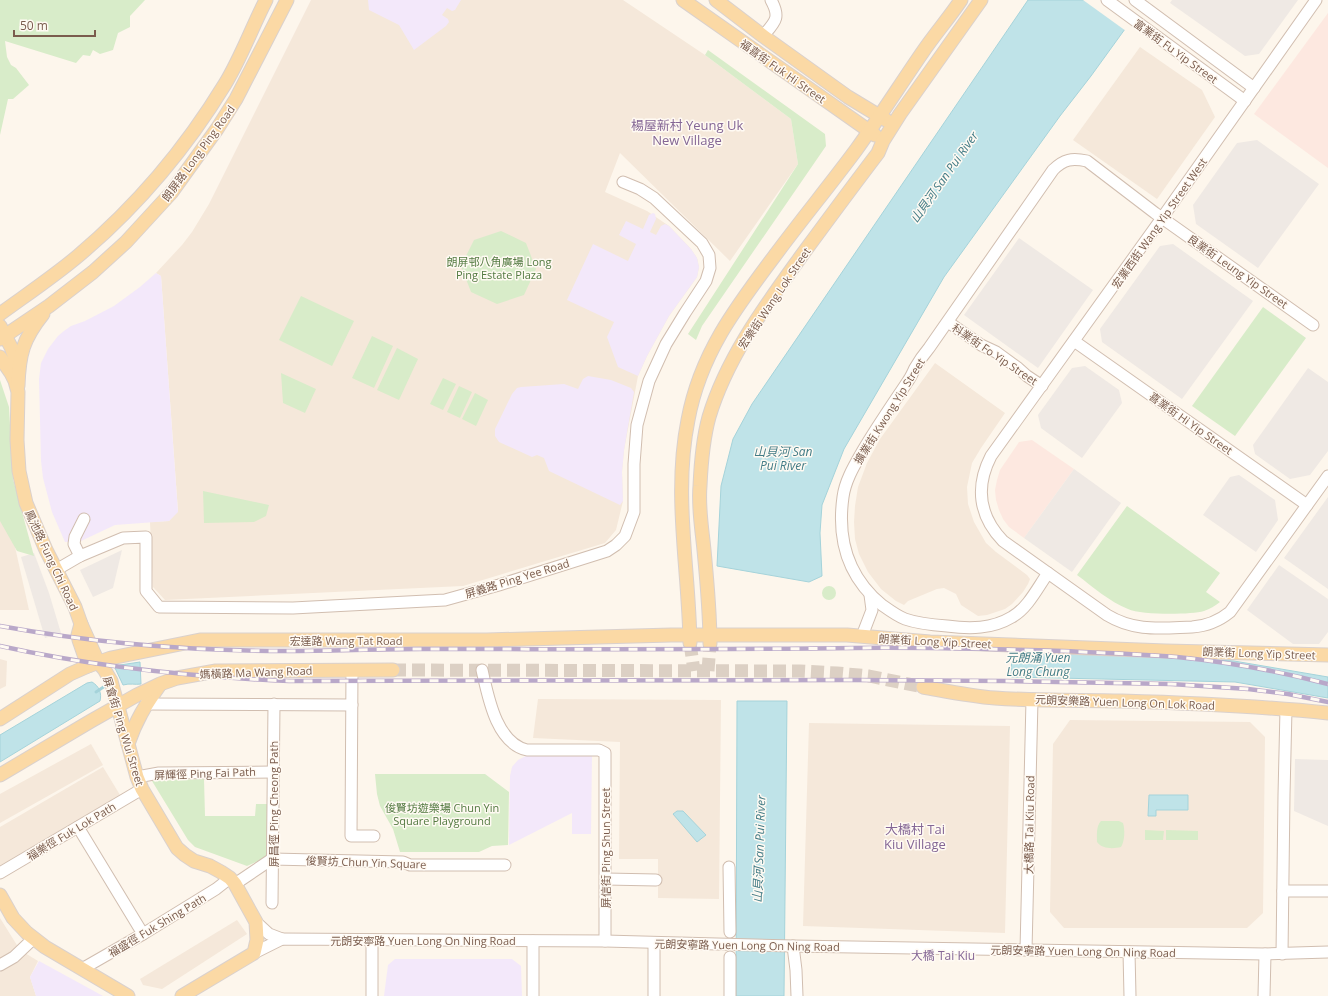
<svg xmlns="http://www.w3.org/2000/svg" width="1328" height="996" font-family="'Open Sans','Noto Sans TC',sans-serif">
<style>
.residential{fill:#f5e8da}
.commercial{fill:#fde8e0}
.industrial{fill:#efe9e4}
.education{fill:#f3e8fa}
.green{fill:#d8ecc9}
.water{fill:#bfe3e8;stroke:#a5d3da}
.pier{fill:#fdf6ec}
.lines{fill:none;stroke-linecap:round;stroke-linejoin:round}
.stream{stroke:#a5d3da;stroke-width:3}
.major-tunnel{stroke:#dcd0c4;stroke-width:13;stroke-dasharray:13 6;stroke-linecap:butt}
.minor-casing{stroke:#d1beb0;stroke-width:13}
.major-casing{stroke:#dad1cd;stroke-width:15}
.minor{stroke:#fff;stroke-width:11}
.major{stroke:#fbd9a5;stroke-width:13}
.rail-casing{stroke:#b9a8c9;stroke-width:4.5}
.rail{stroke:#fffaf3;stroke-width:3;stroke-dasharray:9;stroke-linecap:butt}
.labels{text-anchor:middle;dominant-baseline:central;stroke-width:3;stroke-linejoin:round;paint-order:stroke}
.street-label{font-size:11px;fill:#7a5c4d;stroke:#fffaf3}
.park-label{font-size:11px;fill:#537a41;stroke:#fffaf3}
.water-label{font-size:12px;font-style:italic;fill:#437c86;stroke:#fffaf3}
.neighbourhood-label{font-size:12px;fill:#846695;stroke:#fffaf3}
.quarter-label{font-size:13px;fill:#846695;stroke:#fffaf3}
</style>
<rect width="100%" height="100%" fill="#fdf6ec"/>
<g class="residential">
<path d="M311,0H623L705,55L791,119L798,164L730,261L620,153L605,192L647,211L669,226L691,249L697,258L699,267L697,277L669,316L647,356L638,376L624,450L622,472L623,501L616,530L605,543L463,586L165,600L153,587L150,522L169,521L178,511L161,276L156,273L182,245L192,232L209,204Z"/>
<path d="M1140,47L1202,90L1215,117L1157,199L1073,140Z"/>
<path d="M935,363L1005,413L981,448L972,463L967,487L968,504L974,522L986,543L996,552L1027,575L1030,579L1028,584L1023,592L1012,604L1005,609L987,615L978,616L961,605L956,594L944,588L937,589L908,601L904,605L896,601L881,589L868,572L859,554L855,539L854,522L855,506L858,487L867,463L880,439Z"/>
<path d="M0,479L29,610H0Z"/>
<path d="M0,659L7,661L6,686L0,689Z"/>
<path d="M538,699L721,700L719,899L658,898V859H619L620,742L533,738Z"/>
<path d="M1070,720L1250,722L1265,737L1263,913L1247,928H1064L1050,912L1053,744Z"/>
<path d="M809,723L1010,726L1005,933L803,926Z"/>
<path d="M91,744L103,765L0,823V794Z"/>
<path d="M103,767L120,795L0,866V827Z"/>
<path d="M0,918L20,950L38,961L30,977L36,996H0Z"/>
<path d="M237,920L247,934L162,989L143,985L140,979Z"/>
</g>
<g class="commercial">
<path d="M1328,13V168L1254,114Z"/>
<path d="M1032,440L1074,469L1024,538L1009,527L1003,519L999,510L996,500L995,490L997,480L1000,470L1019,442Z"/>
</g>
<g class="industrial">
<path d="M1172,0H1298L1259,54L1245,56L1170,3Z"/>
<path d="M1257,140L1319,184L1258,268L1196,224L1193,205L1237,143Z"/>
<path d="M1019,238L1093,290L1038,368L964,315Z"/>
<path d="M1173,244L1253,301L1182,399L1102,342L1100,329L1160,246Z"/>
<path d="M1085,366L1119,390L1122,403L1082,458L1041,428L1038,415L1072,368Z"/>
<path d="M1308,368L1328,382V451L1310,475L1290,479L1255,454L1253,445Z"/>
<path d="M1074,469L1121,503L1072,572L1024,538Z"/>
<path d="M1239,475L1275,500L1278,520L1256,552L1203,515L1230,477Z"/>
<path d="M1328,497V589L1284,558Z"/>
<path d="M122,550L113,588L93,597L80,570Z"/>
<path d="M34,553L49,593L61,633L45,638L21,557Z"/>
<path d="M1279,565L1328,599V632L1319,644H1293L1247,610Z"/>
<path d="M1295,759L1328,760V826L1294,811Z"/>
</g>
<g class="education">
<path d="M368,0H461L455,10L452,11L447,8L442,15L448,19L449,22L446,26L414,50L399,25L369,10Z"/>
<path d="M653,213L655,214L656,219L650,232L656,235L661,226L665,224L669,226L691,249L697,258L699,267L697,277L669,316L647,356L638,376L618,367L607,337L614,322L567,300L593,244L628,261L636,244L619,235L626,221L643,229L649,215Z"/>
<path d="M156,273L161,276L178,512L169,521L115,525L81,541L65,542L52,512L43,478L41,461L39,379L41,363L48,349L58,336L64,331L71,326L85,321L114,306L140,287Z"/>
<path d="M588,376L611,380L631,388L634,392L624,450L622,472L623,501L620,505L549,471L544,458L537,455L532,457L499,442L495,436V429L512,394L517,388L521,387L564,384L578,389L583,379Z"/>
<path d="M526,756H592L591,834H572V813L509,845L510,776L512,767L518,760Z"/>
<path d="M395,959H512L521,966L522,996H384L388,965Z"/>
<path d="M39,961L103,996H36L30,977Z"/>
</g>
<g class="green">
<path d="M0,0H145L130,16V27L118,33L113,50L100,54L93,50L90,56L83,55L76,63L5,41L7,57L11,65L16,68L29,85L13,99H8L0,135Z"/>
<path d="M708,50L825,134L826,146L702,326L696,340L688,334L798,164L791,119L705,55Z"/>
<path d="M501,231L526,243L536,269L524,295L497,304L471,292L461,266L474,240Z"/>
<path d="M301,296L354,321L332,366L279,340Z"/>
<path d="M1263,307L1306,338L1235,436L1192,406Z"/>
<path d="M372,336L393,346L374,388L352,378Z"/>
<path d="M397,348L418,359L399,400L377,390Z"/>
<path d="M281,373L316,389L305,413L283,403Z"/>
<path d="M443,378L456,384L443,410L430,404Z"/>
<path d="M0,380L9,407L13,479L34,556L17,551L0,521Z"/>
<path d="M459,386L472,392L460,418L447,412Z"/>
<path d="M475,393L488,400L476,426L462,419Z"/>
<path d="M203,491L269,505L266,516L254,522L204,523Z"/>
<path d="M1127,506L1220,573L1206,592L1220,602C1215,606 1210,609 1204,611C1190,615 1141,615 1128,609C1110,602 1093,587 1077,575Z"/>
<circle cx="829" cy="593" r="7"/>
<path d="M375,774H485L509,792L508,845L492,846L479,852H400L393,829L380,806L377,794Z"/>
<path d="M204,779L205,816H255L256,804H267V857L247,866L195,847L188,840L152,781Z"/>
<path d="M1101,821H1119L1123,823C1125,829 1125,841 1121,847C1113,849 1102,849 1097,842C1097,835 1096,826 1101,821Z"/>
<path d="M1145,830L1164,831L1163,840H1145Z"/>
<path d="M1166,830L1198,831V840H1166Z"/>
</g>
<g class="water">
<path d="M1028,0H1146L1091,76L1060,116L944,277L844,449L822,505L820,533L822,576L809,582L717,566L721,486L733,439L752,404Z"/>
<path d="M1012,651H1064L1234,661L1328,677V698L1235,682L1011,677Z"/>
<path d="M140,662L141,684C135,685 130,683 123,685L115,668L120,665Z"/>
<path d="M92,682C99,686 102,693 100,701L0,762V735L87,683Z"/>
<path d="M737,701H787L784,996H736Z"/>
<path d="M1149,795H1188V810H1156V816H1148Z"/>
<path d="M677,811H683L706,835L697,842L673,814Z"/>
</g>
<path class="pier" d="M1083,0H1148L1126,31Z"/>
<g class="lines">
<path class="stream" d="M96,692L108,684"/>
<g class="major-tunnel">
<path d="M690,643L694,671"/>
<path d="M393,670L800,671L837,673L869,676L923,687"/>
<path d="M708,671L710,644"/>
</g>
<defs>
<g id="minor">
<path d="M1107,0L1245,101"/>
<path d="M1135,0L1254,88"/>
<path d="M1316,0L1162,218L991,456C975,487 979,516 1003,541L1107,615C1135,632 1161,628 1192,627C1207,626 1219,621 1230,612L1328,476"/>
<path d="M763,36C775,22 781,18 771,0"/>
<path d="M948,322L981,345L996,352L1018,368L1027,376L1042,386"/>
<path d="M1074,341L1307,505"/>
<path d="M80,556L74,544L75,537L84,519"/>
<path d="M56,570L80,556L123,538L146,537V591L159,607L293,608L445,600L499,585L607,551L616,545L625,536L634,512V464L637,425L649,381L666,344L685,313L706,281L710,268L709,255L702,243L654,198L640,189L623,182"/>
<path d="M1048,573C1038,587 1028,608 1012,617C992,629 970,629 947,626C933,625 919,624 905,619C897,616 889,610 882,605C848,577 837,540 843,497C845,481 854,466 862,452C876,428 892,405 908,381C911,377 913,372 915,368C919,361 924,354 929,348L1053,170C1064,159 1072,158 1087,161L1155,213L1313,325"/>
<path d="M862,636L872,610L870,595"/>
<path d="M352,670L351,836H374"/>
<path d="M482,670C488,696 496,743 527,750H599L605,753V941"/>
<path d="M146,704L352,705"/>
<path d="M137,777L159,773L273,772"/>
<path d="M78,827L143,934"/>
<path d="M729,867L730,932"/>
<path d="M0,873L142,789"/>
<path d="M606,879L656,880"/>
<path d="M235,884L272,859L403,862L410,865H505"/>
<path d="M1283,891H1328"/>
<path d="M272,903L274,704"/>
<path d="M256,922L269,934L282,939"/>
<path d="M372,940V996"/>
<path d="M654,943V996"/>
<path d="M793,946L796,970L797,996"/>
<path d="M1026,950L1032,700"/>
<path d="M1129,952L1130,996"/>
<path d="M254,953L282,939L605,941L793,946L1265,954L1328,952"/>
<path d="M1282,954L1284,795L1286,709"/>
<path d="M0,965L14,957L34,938"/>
<path d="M82,969L143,934L216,889L230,878"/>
<path d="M533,996V941"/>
<path d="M730,996V957"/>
<path d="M1264,996L1265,954"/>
</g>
<g id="major">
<path d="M683,0L875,135"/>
<path d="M716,0L763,36L848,97L886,120"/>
<path d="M0,314C26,295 53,277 78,256C135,208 186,148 225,84C241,58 252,27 266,0"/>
<path d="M0,326L11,347L18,366"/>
<path d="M0,339L49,306L93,272L126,242L171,193L217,129L236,99L287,0"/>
<path d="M0,357L11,373L15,381L18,392L17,440L19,471L26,503L46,550L75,607L81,624L98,662L104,669L111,681L137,777L142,789L177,848L185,855L194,861L210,866L221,872L230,878L235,884L256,922L257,940L254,953L182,996"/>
<path d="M18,386C19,354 23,339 43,314"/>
<path d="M81,624L78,635L79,640L88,666"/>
<path d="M690,643C689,569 673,494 688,420C700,354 736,307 776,254C802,219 830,185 856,150C879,118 900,85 922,53C934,35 949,18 961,0"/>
<path d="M710,644C710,612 707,581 704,550C702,529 698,507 700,486C701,463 703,439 709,417C727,357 766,305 802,255C827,221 852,187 878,153L883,141L900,114L981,0"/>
<path d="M923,687C946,691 970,696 995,698C1037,701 1079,700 1122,701C1191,703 1260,706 1328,713"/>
<path d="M0,719L70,674L88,666L111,658L200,640H487L671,635H847L930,642L1166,651L1328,655"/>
<path d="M128,744C136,720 145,706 159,686"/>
<path d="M0,775L91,721L137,695L160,684L177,678L216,671L393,670"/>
<path d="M0,895L13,918L27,933L45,947L128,996"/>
</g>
</defs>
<use href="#minor" class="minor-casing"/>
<use href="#major" class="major-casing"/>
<use href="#minor" class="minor"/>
<use href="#major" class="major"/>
<defs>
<g id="rail">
<path d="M0,626C94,643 191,651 286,651C331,651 376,649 420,649C565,649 710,650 855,648C925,647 994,649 1063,651C1101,653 1139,654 1177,657C1228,662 1278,671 1328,684"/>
<path d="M0,646C95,667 192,677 289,681L851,680L1007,681L1171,684L1248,689L1288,694L1328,702"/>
</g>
</defs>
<use href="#rail" class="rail-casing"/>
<use href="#rail" class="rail"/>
</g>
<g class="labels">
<g class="street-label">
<text transform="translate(1176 51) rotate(36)">富業街 Fu Yip Street</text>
<text transform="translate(783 71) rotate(35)">福喜街 Fuk Hi Street</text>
<text transform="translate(198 153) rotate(-54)">朗屏路 Long Ping Road</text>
<text transform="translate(1159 223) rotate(-55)">宏業西街 Wang Yip Street West</text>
<text transform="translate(1238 271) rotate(35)">良業街 Leung Yip Street</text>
<text transform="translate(774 298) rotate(-56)">宏樂街 Wang Lok Street</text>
<text transform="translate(995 354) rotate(34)">科業街 Fo Yip Street</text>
<text transform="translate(889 411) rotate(-58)">擴業街 Kwong Yip Street</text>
<text transform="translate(1191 423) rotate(35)">喜業街 Hi Yip Street</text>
<text transform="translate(52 560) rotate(65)">鳳池路 Fung Chi Road</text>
<text transform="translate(517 578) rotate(-17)">屏義路 Ping Yee Road</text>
<text x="346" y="640">宏達路 Wang Tat Road</text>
<text transform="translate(935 641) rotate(3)">朗業街 Long Yip Street</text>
<text transform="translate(1259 653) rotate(2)">朗業街 Long Yip Street</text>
<text transform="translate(256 672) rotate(-2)">媽橫路 Ma Wang Road</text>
<text transform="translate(1125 702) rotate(2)">元朗安樂路 Yuen Long On Lok Road</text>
<text transform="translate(124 731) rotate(73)">屏會街 Ping Wui Street</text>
<text transform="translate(205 773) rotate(-2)">屏輝徑 Ping Fai Path</text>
<text transform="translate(273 804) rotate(-90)">屏昌徑 Ping Cheong Path</text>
<text transform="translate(1029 825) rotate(-89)">大橋路 Tai Kiu Road</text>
<text transform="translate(71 831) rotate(-31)">福樂徑 Fuk Lok Path</text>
<text transform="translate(605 848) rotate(-90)">屏信街 Ping Shun Street</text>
<text transform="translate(366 862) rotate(2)">俊賢坊 Chun Yin Square</text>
<text transform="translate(157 925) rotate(-31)">福盛徑 Fuk Shing Path</text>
<text x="423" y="940">元朗安寧路 Yuen Long On Ning Road</text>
<text transform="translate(747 945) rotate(1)">元朗安寧路 Yuen Long On Ning Road</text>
<text transform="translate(1083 951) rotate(1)">元朗安寧路 Yuen Long On Ning Road</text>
</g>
<g class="park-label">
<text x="499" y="261">朗屏邨八角廣場 Long<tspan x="499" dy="13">Ping Estate Plaza</tspan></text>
<text x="442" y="807">俊賢坊遊樂場 Chun Yin<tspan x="442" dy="13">Square Playground</tspan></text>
</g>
<g class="water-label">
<text transform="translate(944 177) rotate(-55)">山貝河 San Pui River</text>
<text x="783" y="451">山貝河 San<tspan x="783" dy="14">Pui River</tspan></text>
<text x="1038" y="657">元朗涌 Yuen<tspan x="1038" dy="14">Long Chung</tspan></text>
<text transform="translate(759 849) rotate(-88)">山貝河 San Pui River</text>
</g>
<g class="neighbourhood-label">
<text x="943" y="955">大橋 Tai Kiu</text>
</g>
<g class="quarter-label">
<text x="687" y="125">楊屋新村 Yeung Uk<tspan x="687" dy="15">New Village</tspan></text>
<text x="915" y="829">大橋村 Tai<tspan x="915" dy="15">Kiu Village</tspan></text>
</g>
</g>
<path d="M14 30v6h81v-6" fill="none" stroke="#7a5c4d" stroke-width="2"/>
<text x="20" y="30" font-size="12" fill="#7a5c4d" stroke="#fffaf3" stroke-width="3" paint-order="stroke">50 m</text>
</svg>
